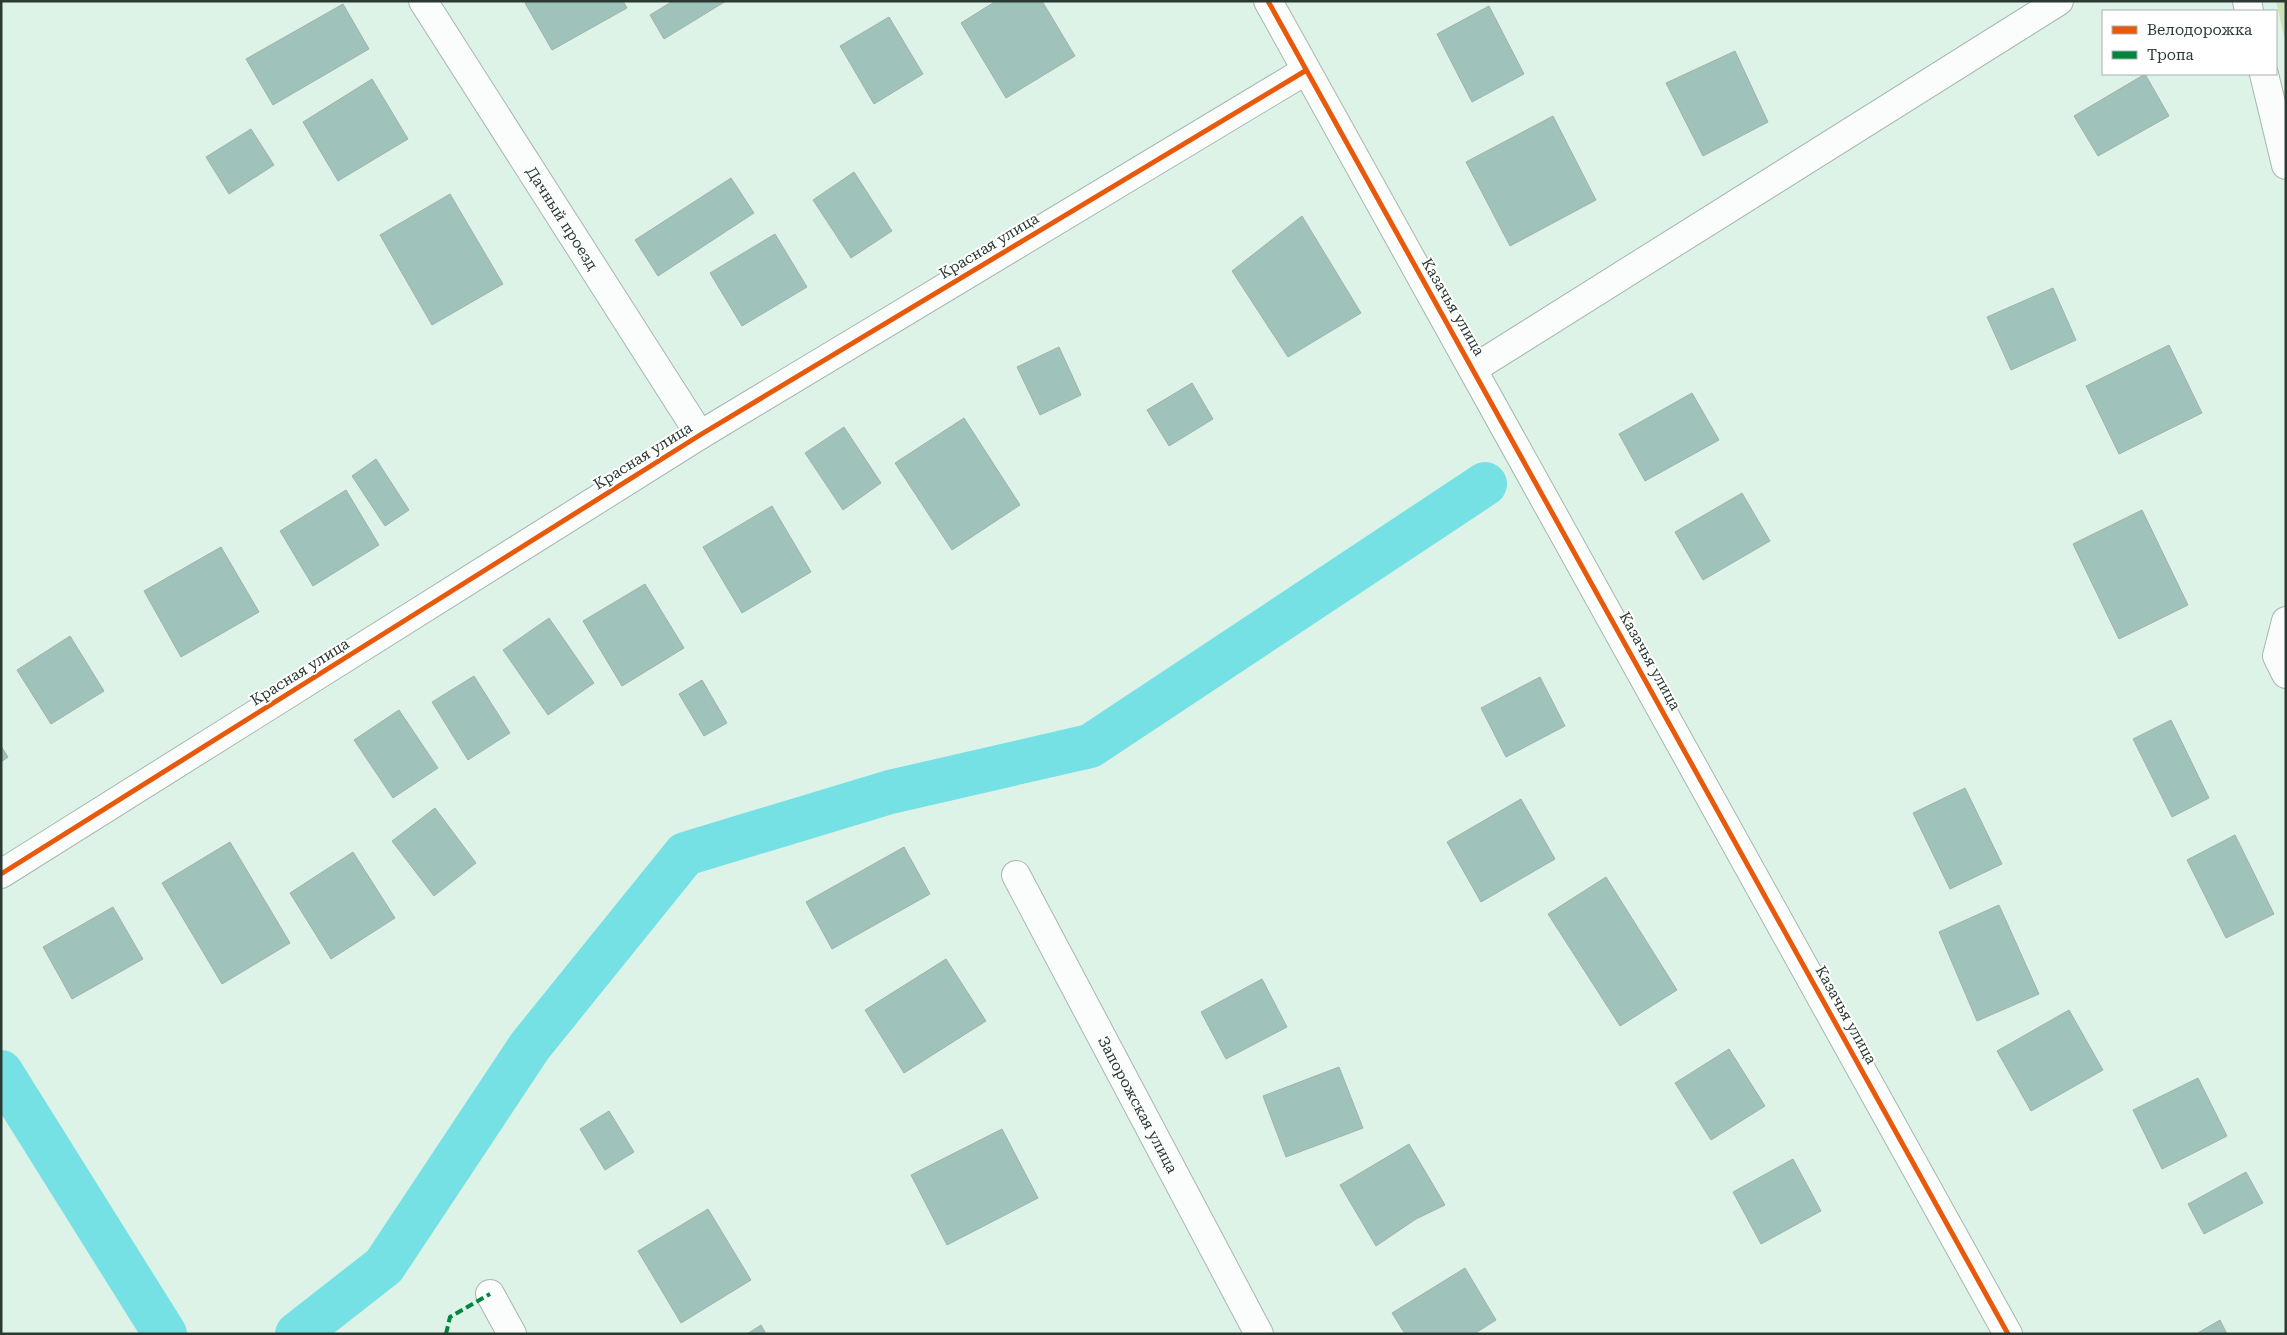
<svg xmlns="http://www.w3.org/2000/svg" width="2287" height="1335" font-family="'Roboto Serif',serif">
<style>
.green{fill:#cde3b7}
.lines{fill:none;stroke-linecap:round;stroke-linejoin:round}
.canal{stroke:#76e1e4;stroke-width:44}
.building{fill:#9fc3bb;stroke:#a0b2ac}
.minor-casing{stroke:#a6b7ae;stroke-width:30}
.minor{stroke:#fafdfc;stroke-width:28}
.quiet{stroke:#00873e;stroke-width:4;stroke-dasharray:8 4;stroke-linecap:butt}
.cycleway-casing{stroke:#fff;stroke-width:8}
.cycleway{stroke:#e8590c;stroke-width:5}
.labels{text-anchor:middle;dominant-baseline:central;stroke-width:4;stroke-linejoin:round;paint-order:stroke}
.street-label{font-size:15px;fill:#2a3931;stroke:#fff}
</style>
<rect width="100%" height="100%" fill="#def3e8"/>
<path class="green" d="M2276,1H2286V45Z"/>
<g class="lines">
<g class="canal">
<path d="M1,1072L165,1334"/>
<path d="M297,1334L384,1266L530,1046L685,854L890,792L1090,746L1485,484"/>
</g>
</g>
<g class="building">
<path d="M528,1H623L627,8L552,50L525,3Z"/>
<path d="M673,1H726L664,39L650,15Z"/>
<path d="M996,1H1042L1075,56L1006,98L961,23Z"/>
<path d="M343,4L369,49L273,105L246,59Z"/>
<path d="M1489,6L1524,74L1472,102L1437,34Z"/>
<path d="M889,17L923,74L874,104L840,46Z"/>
<path d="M1735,51L1768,122L1703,156L1666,83Z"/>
<path d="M2145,74L2169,116L2098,156L2074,116Z"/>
<path d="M372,79L408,139L338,181L303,122Z"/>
<path d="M1553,116L1596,200L1510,246L1466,162Z"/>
<path d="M251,129L274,165L229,194L206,157Z"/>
<path d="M854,172L892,231L851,258L813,200Z"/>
<path d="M731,178L754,213L658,276L635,240Z"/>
<path d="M450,194L503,284L432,325L380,235Z"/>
<path d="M1302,216L1361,313L1288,357L1232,271Z"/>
<path d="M775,234L807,287L742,326L710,273Z"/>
<path d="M2053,288L2076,340L2011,370L1987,317Z"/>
<path d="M2169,345L2202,413L2119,454L2086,386Z"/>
<path d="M1059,347L1081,395L1040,415L1017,367Z"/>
<path d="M1192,383L1213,419L1169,446L1147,410Z"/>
<path d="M1692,393L1719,440L1645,481L1619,434Z"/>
<path d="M964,418L1020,505L952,550L895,463Z"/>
<path d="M844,427L881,483L843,510L805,453Z"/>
<path d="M376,459L409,510L385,526L352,476Z"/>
<path d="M346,490L379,545L313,586L280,531Z"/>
<path d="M1742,493L1770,541L1703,580L1675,532Z"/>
<path d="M772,506L811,572L742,613L703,547Z"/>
<path d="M2142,510L2188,605L2119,639L2073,544Z"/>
<path d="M221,547L259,612L181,657L144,591Z"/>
<path d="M645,584L684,648L622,686L583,621Z"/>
<path d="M549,618L594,683L548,715L503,650Z"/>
<path d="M70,636L104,691L51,724L17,670Z"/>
<path d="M474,676L510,733L468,760L432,702Z"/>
<path d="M1540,677L1565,726L1506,757L1481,708Z"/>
<path d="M702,680L727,723L704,736L679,694Z"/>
<path d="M399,710L438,768L393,798L354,740Z"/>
<path d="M2171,720L2209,798L2172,817L2133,739Z"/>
<path d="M1,746L8,757L1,762Z"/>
<path d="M1965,788L2002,864L1950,889L1913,813Z"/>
<path d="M1521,799L1555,859L1481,902L1447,842Z"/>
<path d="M435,808L476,863L434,896L392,841Z"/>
<path d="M2235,835L2274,914L2226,938L2187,860Z"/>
<path d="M230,842L290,943L222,984L162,883Z"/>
<path d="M904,847L930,894L832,949L806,902Z"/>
<path d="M353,852L395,918L331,959L290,893Z"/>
<path d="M1606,877L1677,990L1620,1026L1548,914Z"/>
<path d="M1999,905L2039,994L1977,1021L1939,932Z"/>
<path d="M113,907L143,959L72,999L43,947Z"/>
<path d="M946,959L986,1021L904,1073L865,1010Z"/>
<path d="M1262,979L1287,1027L1226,1059L1201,1012Z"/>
<path d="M2069,1010L2103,1070L2031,1111L1997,1051Z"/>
<path d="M1729,1049L1765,1106L1711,1140L1675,1083Z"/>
<path d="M1339,1067L1363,1128L1286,1157L1263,1096Z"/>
<path d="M2198,1078L2227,1136L2162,1169L2133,1110Z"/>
<path d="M609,1111L634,1152L605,1170L580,1129Z"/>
<path d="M1002,1129L1038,1198L947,1245L911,1175Z"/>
<path d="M1409,1144L1445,1205L1416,1219L1376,1246L1340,1185Z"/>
<path d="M1793,1159L1821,1211L1761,1244L1733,1192Z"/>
<path d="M2246,1172L2263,1203L2204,1234L2188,1204Z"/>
<path d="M708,1209L751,1280L681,1323L638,1251Z"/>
<path d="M1465,1268L1496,1320L1474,1334H1405L1392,1313Z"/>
<path d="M2220,1320L2227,1334H2196Z"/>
<path d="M761,1325L766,1334H747Z"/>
</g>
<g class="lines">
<defs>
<g id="minor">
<path id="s1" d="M423,1L700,435"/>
<path d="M1268,1L2008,1334"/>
<path d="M2247,1L2249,11"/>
<path d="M2264,74L2286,165"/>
<path d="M1473,369L2059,1"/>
<path d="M2286,621L2277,656L2286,674"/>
<path d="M1,874L700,435L1305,71"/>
<path id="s2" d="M1016,875L1259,1334"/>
<path d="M490,1294L512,1334"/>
</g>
</defs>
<use href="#minor" class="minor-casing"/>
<use href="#minor" class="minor"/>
<path class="quiet" d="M446,1334L450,1317L490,1294"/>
<defs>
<g id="cycleway">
<path d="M1268,1L2008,1334"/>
<path d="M1,874L700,435L1305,71"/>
</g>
</defs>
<use href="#cycleway" class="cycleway-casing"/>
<use href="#cycleway" class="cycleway"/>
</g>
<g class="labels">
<g class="street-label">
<text stroke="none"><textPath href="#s1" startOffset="258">Дачный проезд</textPath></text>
<text transform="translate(989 246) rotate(-31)">Красная улица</text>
<text transform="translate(1453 307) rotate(60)">Казачья улица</text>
<text transform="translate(643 456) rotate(-32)">Красная улица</text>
<text transform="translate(1650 661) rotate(61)">Казачья улица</text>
<text transform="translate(300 672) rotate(-32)">Красная улица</text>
<text transform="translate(1846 1015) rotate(61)">Казачья улица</text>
<text stroke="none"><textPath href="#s2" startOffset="260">Запорожская улица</textPath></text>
</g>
</g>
<rect width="2287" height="1335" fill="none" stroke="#2a3931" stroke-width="5"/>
<rect x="2102" y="10" width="175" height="65" fill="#ffffff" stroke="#aab0ad"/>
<rect x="2112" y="26" width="25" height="8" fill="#e8590c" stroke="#aab0ad"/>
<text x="2147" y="35" font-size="15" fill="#2a3931">Велодорожка</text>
<rect x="2112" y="51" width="25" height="8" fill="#00873e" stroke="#aab0ad"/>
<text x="2147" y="60" font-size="15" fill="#2a3931">Тропа</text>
</svg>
